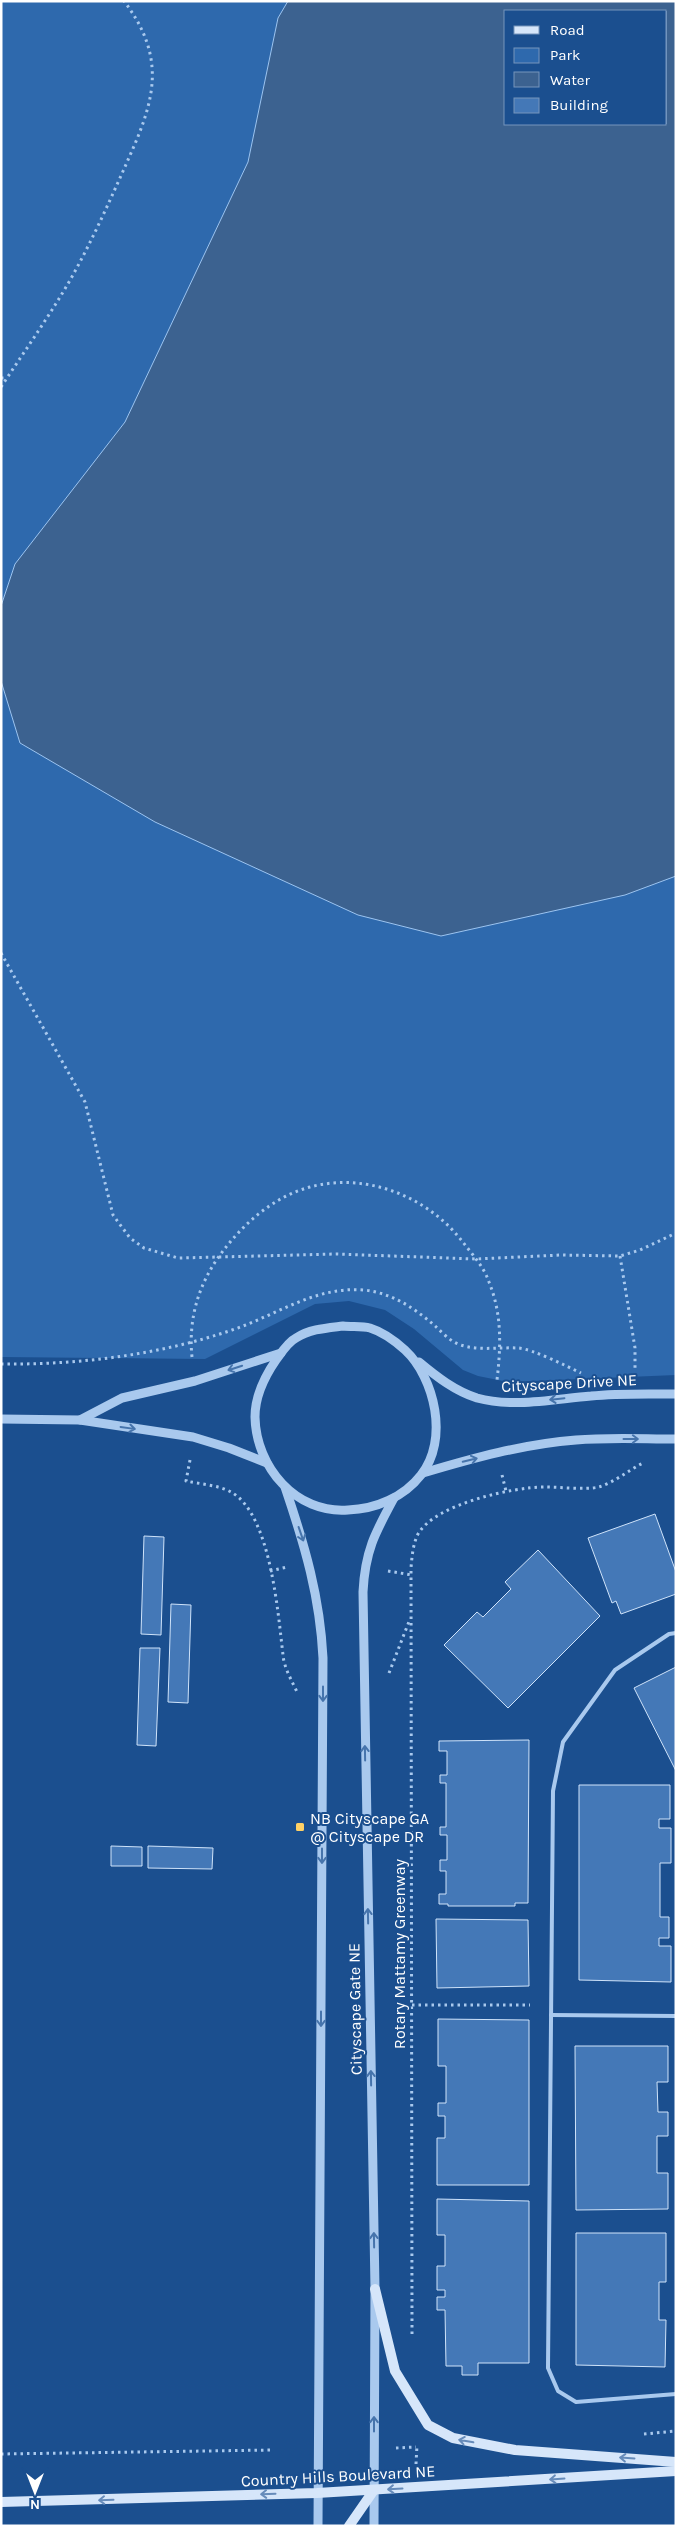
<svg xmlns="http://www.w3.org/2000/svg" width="677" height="2527" font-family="Karla,sans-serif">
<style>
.green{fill:#2e69ad;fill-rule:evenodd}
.water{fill:#3c6290;stroke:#9cc4f0;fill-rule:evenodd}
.building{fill:#4478b7;stroke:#cfe3fa}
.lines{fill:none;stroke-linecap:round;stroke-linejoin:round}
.path{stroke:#a9c9ee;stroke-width:3;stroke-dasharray:2.5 4;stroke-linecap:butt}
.service{stroke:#a9c9ee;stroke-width:4}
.tertiary{stroke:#a9c9ee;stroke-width:9}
.secondary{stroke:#d6e6fa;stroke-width:10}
.oneway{stroke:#4674ac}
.oneway2{stroke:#668bba}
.poi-dot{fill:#ffd166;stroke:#1b4f8f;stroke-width:2}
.labels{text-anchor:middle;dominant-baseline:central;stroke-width:4;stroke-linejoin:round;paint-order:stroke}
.street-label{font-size:16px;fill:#fff;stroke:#1b4f8f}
.poi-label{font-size:16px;fill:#fff;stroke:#1b4f8f;text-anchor:start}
</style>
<rect width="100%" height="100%" fill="#1b4f8f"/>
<path class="green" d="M1,1H676V1375L508,1382L478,1376L463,1370L414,1329L385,1310L349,1301L315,1304L205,1359L1,1357ZM506,11H666V124H506Z"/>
<path class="water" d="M288,1H676V876L625,895L441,936L358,915L155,822L20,743L1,681V606L15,564L125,422L248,162L278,18ZM506,11H666V124H506Z"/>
<g class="building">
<path d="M655,1514L676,1572V1594L621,1614L616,1601L612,1603L588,1538Z"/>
<path d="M144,1536L164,1537L161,1635L141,1634Z"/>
<path d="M538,1550L600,1616L508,1708L444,1645L477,1612L483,1617L511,1589L505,1582Z"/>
<path d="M171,1604L191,1605L188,1703L168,1702Z"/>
<path d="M140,1648H160L156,1746L137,1745Z"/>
<path d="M676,1667V1771L634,1688Z"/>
<path d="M529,1740L528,1903H515V1906H448V1904H439V1894H446V1871H440V1860H447V1835H440V1827H446V1783H440V1775H447V1751H439V1741Z"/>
<path d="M579,1785H670V1819H659V1828H671V1863H660V1917H669V1938H659V1946H671V1982L579,1980Z"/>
<path d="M111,1846L142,1847V1866H111Z"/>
<path d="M148,1846L213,1848L212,1869L148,1868Z"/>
<path d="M436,1919L528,1920L529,1986L437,1988Z"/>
<path d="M438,2019L529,2020V2185H437V2138H445V2116H438V2103H446V2066H438Z"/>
<path d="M575,2046H668V2082H657L658,2112H668V2136H657V2173H668V2209L576,2210Z"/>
<path d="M437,2199L529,2201V2363H478V2375H462V2366H446L445,2310H437V2297H445V2290H437V2266H445V2235H437Z"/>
<path d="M576,2233H666V2282H659V2320H666L665,2367L576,2365Z"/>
</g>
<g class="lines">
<g class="path">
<path d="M1,378H7"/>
<path d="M1,387C24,352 48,318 69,282C90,245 107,207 124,169C138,137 155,102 152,67C150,42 139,21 124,1"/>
<path d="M1,953L85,1102L113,1215L130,1238L144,1248L178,1258L336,1254L476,1259L561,1255L620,1256L640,1250L676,1233"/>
<path d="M620,1256L635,1348V1371"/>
<path d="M192,1357C188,1318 199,1282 223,1251C244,1223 275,1196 310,1187C366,1172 427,1196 462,1241C472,1254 484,1267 489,1282C502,1314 501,1346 497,1380"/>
<path d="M1,1364C78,1365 159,1355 232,1330C277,1315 315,1286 364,1290C392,1293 414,1308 434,1325C442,1332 450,1342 461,1345C479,1351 499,1347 518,1348C533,1349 566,1366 581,1373"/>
<path d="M190,1460L186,1481C200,1484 218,1485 231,1492C271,1514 278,1614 283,1655C284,1668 293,1683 298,1694"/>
<path d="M502,1475L506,1491"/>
<path d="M270,1571L287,1567"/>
<path d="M388,1571L412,1575"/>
<path d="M389,1673L410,1619"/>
<path d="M412,2005H530"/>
<path d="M412,2334L411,1568C412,1556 413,1544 418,1534C435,1504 513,1487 545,1487C560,1487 585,1490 599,1487C613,1483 629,1470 643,1463"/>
<path d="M644,2434L676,2431"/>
<path d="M396,2448L416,2447"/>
<path d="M1,2454L273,2450"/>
<path d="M416,2464L417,2445"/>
</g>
<g class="service">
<path d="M676,1633L669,1634L615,1670L563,1742L553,1791L548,2368L558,2391L576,2402L676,2394"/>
<path d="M551,2015L676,2016"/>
</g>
<g class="tertiary">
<path d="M343,1326C352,1327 362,1326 370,1328C383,1332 395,1341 405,1350C435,1378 449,1440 421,1475C404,1497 376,1509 348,1510C296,1514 256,1467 255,1417C255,1397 265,1376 276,1360C281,1353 288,1342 296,1338C310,1329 327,1328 343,1326Z"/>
<path d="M419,1362C437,1377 455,1391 477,1398C514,1408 554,1399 591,1396C619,1393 648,1394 676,1394"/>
<path d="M1,1419L80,1420L193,1437L229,1448L267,1463"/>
<path d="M80,1420L122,1398L195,1381L281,1353"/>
<path d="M423,1473C473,1458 524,1444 576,1440C609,1437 643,1439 676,1439"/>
<path d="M285,1487C305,1546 320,1597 323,1658L318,2526"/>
<path d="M374,2526L375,2289L363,1592C365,1551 375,1533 394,1498"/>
</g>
<g class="secondary">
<path d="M375,2289L395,2371L428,2425L453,2438L515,2450L676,2462"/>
<path d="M1,2502L317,2493L676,2471"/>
<path d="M349,2526L374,2490"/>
</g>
</g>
<defs><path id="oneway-shaft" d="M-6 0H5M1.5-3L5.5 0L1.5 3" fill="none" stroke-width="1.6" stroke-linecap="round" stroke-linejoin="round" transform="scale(1.25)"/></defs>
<g class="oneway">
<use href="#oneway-shaft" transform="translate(235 1368) rotate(162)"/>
<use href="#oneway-shaft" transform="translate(557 1399) rotate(174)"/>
<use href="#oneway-shaft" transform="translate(128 1428) rotate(8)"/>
<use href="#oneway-shaft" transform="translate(631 1439)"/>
<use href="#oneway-shaft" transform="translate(470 1460) rotate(-14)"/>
<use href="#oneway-shaft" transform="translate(301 1534) rotate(71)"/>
<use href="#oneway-shaft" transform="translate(323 1694) rotate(90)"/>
<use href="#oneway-shaft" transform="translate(365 1753) rotate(-91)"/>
<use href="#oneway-shaft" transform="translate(322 1856) rotate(90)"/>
<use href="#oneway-shaft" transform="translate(368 1916) rotate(-91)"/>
<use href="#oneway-shaft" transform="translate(321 2019) rotate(90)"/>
<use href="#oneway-shaft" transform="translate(371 2078) rotate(-91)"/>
<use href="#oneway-shaft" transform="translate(374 2240) rotate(-91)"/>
<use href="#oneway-shaft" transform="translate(374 2424) rotate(-90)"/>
</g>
<g class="oneway2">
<use href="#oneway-shaft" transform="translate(466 2441) rotate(-170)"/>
<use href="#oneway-shaft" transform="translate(627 2458) rotate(-176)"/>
<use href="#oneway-shaft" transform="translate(557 2479) rotate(176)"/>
<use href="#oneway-shaft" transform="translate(395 2489) rotate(177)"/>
<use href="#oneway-shaft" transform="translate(268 2494) rotate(178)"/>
<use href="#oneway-shaft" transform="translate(106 2500) rotate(178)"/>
</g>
<rect class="poi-dot" x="295" y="1822" width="10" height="10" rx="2.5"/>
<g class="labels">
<g class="street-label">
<text transform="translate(569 1383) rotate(-3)">Cityscape Drive NE</text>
<text transform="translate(399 1954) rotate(-90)">Rotary Mattamy Greenway</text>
<text transform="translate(355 2009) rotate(-91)">Cityscape Gate NE</text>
<text transform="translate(338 2476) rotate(-3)">Country Hills Boulevard NE</text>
</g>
<g class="poi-label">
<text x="310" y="1818">NB Cityscape GA<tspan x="310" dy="18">@ Cityscape DR</tspan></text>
</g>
</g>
<rect width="677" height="2527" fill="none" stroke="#ffffff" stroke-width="5"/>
<rect x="504" y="10" width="162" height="115" fill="#1b4f8f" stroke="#7695bc"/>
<rect x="514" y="26" width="25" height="8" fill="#d6e6fa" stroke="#7695bc"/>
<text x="550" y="35" font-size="15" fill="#ffffff">Road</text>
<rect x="514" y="48" width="25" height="15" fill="#2e69ad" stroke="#7695bc"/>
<text x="550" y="60" font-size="15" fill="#ffffff">Park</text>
<rect x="514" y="72" width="25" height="15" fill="#3c6290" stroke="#7695bc"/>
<text x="550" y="85" font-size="15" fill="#ffffff">Water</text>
<rect x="514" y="98" width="25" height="15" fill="#4478b7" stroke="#7695bc"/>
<text x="550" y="110" font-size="15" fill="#ffffff">Building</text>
<g transform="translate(35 2492) rotate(180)" stroke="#1b4f8f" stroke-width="4" paint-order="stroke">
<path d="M0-4L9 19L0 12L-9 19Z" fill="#ffffff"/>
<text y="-8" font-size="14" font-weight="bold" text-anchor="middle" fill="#ffffff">N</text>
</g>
</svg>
